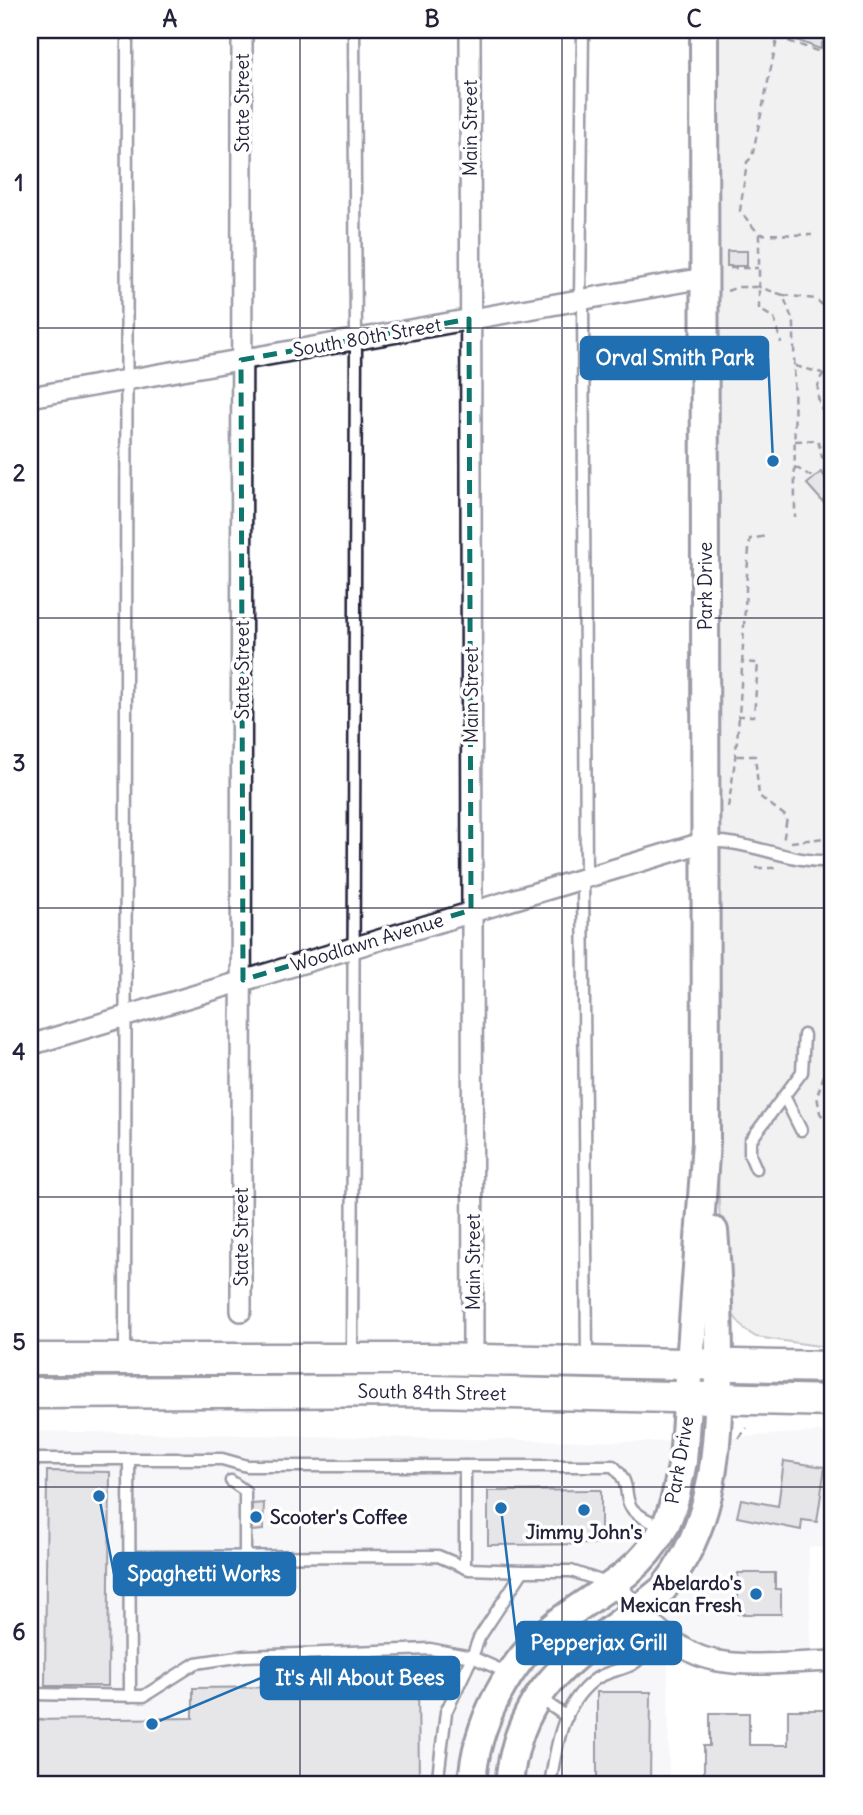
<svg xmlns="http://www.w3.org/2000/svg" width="863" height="1815" font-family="Delius,sans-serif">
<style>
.built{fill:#eeeef1}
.green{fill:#dfdfe2;stroke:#80808e;stroke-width:2}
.building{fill:#c8c8cf;stroke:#22223b;stroke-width:2}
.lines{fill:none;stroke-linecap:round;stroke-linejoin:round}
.lane-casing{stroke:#22223b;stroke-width:15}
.street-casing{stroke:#22223b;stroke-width:24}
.secondary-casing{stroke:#22223b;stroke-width:32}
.primary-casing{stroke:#22223b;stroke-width:35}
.path{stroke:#22223b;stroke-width:2.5;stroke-dasharray:7 5;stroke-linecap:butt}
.lane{stroke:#fff;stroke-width:10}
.street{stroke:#fff;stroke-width:19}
.secondary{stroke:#fff;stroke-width:26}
.primary{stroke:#fff;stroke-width:30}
.marked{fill:none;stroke:#0f766e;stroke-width:5;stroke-dasharray:14 9;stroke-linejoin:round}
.grid{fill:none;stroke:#22223b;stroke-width:2;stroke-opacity:0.55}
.poi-dot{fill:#1f6fb2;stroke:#fff;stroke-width:2.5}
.labels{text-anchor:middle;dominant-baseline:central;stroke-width:7;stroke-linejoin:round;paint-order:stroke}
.street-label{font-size:19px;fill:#22223b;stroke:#fff}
.poi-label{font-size:19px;font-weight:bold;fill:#22223b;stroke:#fff;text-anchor:start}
.leader{fill:none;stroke:#1f6fb2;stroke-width:2.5}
.callout-dot{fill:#1f6fb2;stroke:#fff;stroke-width:2.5}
.callout{fill:#1f6fb2;stroke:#1f6fb2;stroke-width:2.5}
.callout-label{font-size:21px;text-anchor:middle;font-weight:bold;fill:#fff}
.neatline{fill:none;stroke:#22223b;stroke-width:2.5}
.grid-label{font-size:23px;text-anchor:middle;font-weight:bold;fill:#22223b}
</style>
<rect width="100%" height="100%" fill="#fff"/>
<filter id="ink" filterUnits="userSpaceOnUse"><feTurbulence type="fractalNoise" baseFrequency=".0143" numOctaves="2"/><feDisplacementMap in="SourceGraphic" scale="14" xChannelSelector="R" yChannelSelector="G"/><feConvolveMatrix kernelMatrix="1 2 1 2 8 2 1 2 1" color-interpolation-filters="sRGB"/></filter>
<g filter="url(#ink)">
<path class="built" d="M30,1431L650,1442L833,1431V1548L809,1547L811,1652L668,1654L669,1785H30Z"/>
<path class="green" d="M711,30H833V1348L756,1337L745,1330L723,1302L715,1099Z"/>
<g class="building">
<path d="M770,30H827L820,49Z"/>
<rect x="727" y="251" width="20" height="15"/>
<path d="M821,472L833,486V495L824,503L807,484Z"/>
<path d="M784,1461L825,1467L817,1522L802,1520L801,1530L737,1517L741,1499L778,1506Z"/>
<path d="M47,1471L110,1472L108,1686H45Z"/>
<path d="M593,1490H601V1544L488,1545V1491Z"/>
<path d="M264,1503L263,1530L252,1531V1504Z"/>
<path d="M738,1573H775V1589H781V1614H738Z"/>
<path d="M418,1679L419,1785H30V1720L193,1718V1688L298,1687V1680Z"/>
<path d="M597,1692H651L650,1785H597Z"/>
<path d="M788,1710H833V1785H704V1746H710V1713H749V1745H788Z"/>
</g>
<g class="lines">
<defs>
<g id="lane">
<path d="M583,299L586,876"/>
<path d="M580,300L583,30"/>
<path d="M706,842C749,839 789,864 833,861"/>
<path d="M583,877L587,1358"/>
<path d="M784,1096L801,1130"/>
<path d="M756,1169L750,1155V1141L802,1072L804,1035"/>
<path d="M125,1355L127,30"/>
<path d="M352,1356L356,339L354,30"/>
<path d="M30,1459H222L247,1466H613C642,1493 606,1506 664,1527"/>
<path d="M129,1459L130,1696"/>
<path d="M231,1481L245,1491V1557"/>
<path d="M129,1557L438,1556L469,1569L523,1571"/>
<path d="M465,1568V1466"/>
<path d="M508,1673L472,1657L479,1638L523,1571H571L607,1583"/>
<path d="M30,1694L144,1696L196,1663L244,1656L430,1649L472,1657L446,1712L437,1785"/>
<path d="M541,1699L567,1717"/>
<path d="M550,1785C556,1748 561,1706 593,1681C605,1671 620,1671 633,1664C644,1657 652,1639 660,1629"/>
</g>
<g id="street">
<path d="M470,30L473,1360"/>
<path d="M30,397L704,278"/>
<path d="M30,1045L705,842"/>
<path d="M241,1311L242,30"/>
<path d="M614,1585C637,1610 662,1637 693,1653C729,1671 793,1662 833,1661"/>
</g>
<g id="secondary">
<path d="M472,1785C475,1724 508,1661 557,1623C594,1594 637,1576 661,1533C674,1512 678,1485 683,1461L706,1142L704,30"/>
<path d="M509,1785C519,1675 588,1652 663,1589C715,1525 718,1449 719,1370C719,1324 718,1277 714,1231"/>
</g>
<g id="primary">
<path d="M30,1359H432L833,1367"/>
<path d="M30,1393L432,1391L833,1401"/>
</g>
</defs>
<use href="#lane" class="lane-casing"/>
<use href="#street" class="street-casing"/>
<use href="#secondary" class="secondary-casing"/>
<use href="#primary" class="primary-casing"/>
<g class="path">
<path d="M779,30L752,157L747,162L740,211L759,234V287L783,295L794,324L795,517"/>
<path d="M777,37L820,52L828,30"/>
<path d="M759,234L812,235"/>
<path d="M730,268H758"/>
<path d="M727,291L738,287H759V309L774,318L781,343"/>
<path d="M783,295L815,299L833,313"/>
<path d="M823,301H833"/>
<path d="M833,365C811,378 814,407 833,423"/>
<path d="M795,366L822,373"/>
<path d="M795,441L818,440L822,457L833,464"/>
<path d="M795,467L814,478"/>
<path d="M737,716H754L758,663L741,662"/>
<path d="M737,756H755L759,796L787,817L783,843"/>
<path d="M728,807C744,719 741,628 750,539L766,536"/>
<path d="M830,811L833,830"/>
<path d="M791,842L833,837"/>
<path d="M756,868H777"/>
<path d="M829,872L828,1063L817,1096L820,1113L833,1130"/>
<path d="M739,1438L747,1428"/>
</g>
<use href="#lane" class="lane"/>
<use href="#street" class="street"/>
<use href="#secondary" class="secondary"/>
<use href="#primary" class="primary"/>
</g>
</g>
<path d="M0 0H863V1815H0ZM469,319L471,910L243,980L241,360Z" fill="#fff" fill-opacity=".55" fill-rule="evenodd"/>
<path class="marked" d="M469,319L471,910L243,980L241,360Z"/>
<path class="grid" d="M300,30V1785M562,30V1785M30,328H833M30,618H833M30,908H833M30,1197H833M30,1487H833"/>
<g class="poi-dot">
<circle cx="584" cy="1510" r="7"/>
<circle cx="256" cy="1517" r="7"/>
<circle cx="756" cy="1594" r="7"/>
</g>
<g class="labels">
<g class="street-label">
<text transform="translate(242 103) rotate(-90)">State Street</text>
<text transform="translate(470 128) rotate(-90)">Main Street</text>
<text transform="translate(367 337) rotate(-10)">South 80th Street</text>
<text transform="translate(705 586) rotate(-90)">Park Drive</text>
<text transform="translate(242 670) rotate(-90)">State Street</text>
<text transform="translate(471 695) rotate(-90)">Main Street</text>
<text transform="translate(367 942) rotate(-17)">Woodlawn Avenue</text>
<text transform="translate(241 1237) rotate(-90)">State Street</text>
<text transform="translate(473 1262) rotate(-90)">Main Street</text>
<text transform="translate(432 1392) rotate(1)">South 84th Street</text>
<text transform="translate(679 1460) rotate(-80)">Park Drive</text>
</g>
<g class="poi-label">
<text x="270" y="1517">Scooter's Coffee</text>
<text x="584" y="1532" text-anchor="middle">Jimmy John's</text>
<text x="742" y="1583" text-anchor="end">Abelardo's<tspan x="742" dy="22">Mexican Fresh</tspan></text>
</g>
</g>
<path class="leader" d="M773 461L768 358M99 1496L114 1574M501 1508L517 1643M152 1724L261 1678"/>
<g class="callout-dot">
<circle cx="773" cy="461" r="7"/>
<circle cx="99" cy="1496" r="7"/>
<circle cx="501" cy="1508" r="7"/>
<circle cx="152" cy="1724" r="7"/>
</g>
<g class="callout">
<rect x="581" y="337" width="187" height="42" rx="7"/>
<rect x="114" y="1553" width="181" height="42" rx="7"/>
<rect x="517" y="1622" width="164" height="42" rx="7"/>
<rect x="261" y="1657" width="198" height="42" rx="7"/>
</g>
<g class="callout-label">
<text x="675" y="365">Orval Smith Park</text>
<text x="204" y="1581">Spaghetti Works</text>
<text x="599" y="1650">Pepperjax Grill</text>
<text x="360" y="1685">It's All About Bees</text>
</g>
<rect width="863" height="1815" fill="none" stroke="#fff" stroke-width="77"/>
<rect x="38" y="38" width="786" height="1738" class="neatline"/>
<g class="grid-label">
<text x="170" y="27">A</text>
<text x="432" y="27">B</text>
<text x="694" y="27">C</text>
<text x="19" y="191">1</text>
<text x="19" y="481">2</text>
<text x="19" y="771">3</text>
<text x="19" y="1060">4</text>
<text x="19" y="1350">5</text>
<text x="19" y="1640">6</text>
</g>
</svg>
